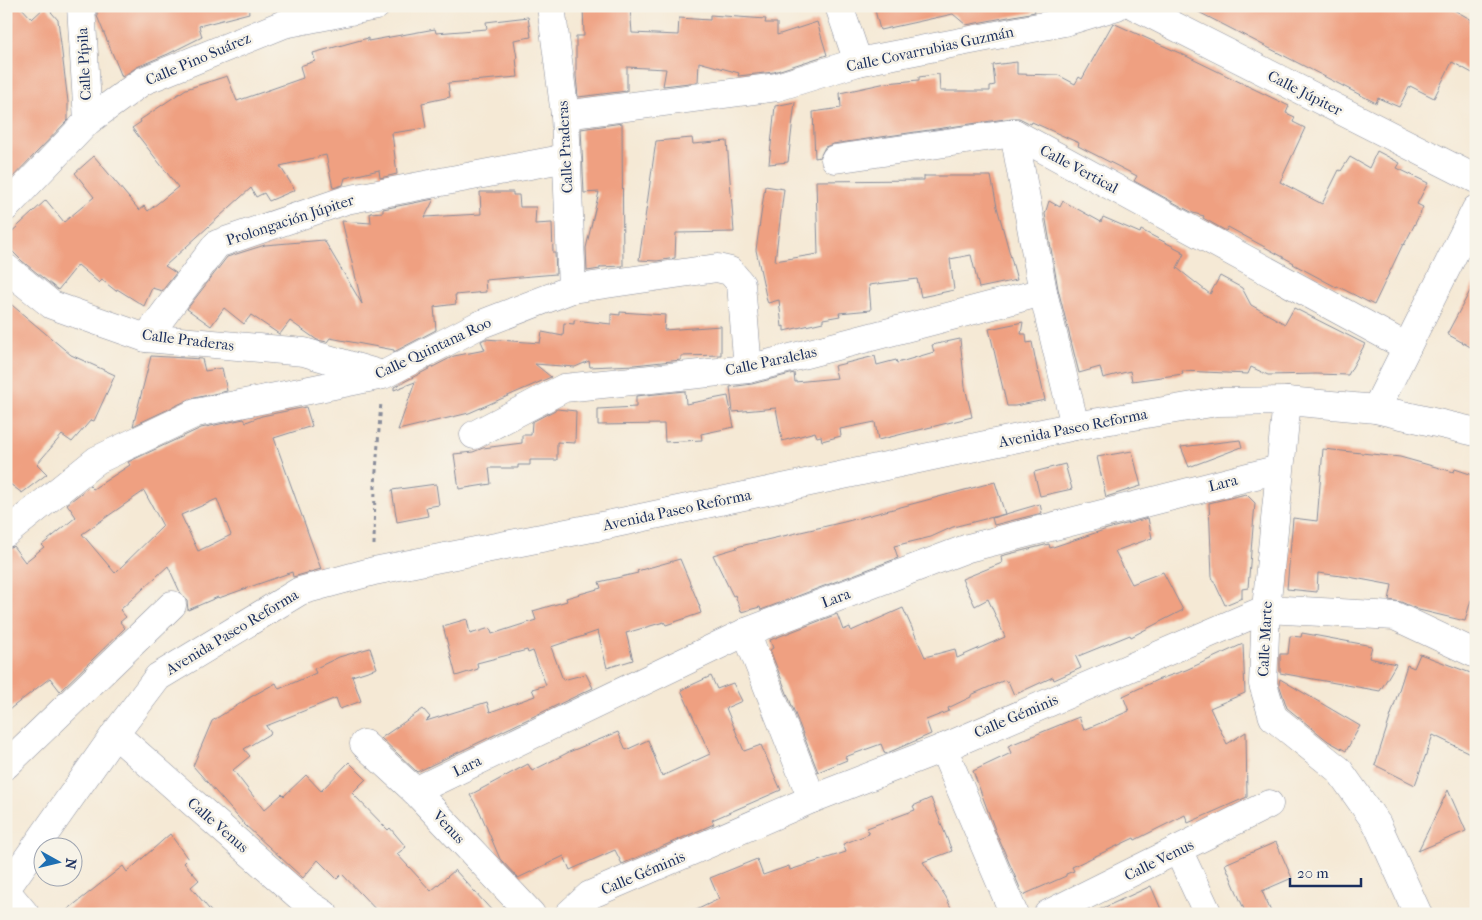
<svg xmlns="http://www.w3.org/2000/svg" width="1482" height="920" font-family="'IM FELL French Canon',serif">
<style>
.building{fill:#efa081;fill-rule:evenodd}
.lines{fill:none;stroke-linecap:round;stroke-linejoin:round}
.minor-casing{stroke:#888c9a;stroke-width:29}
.major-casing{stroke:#888c9a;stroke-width:29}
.path{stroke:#888c9a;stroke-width:3;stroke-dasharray:4 4;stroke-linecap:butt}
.minor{stroke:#fff;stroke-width:28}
.major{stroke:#fff;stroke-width:28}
.labels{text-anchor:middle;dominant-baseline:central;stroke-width:5;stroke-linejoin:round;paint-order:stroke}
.street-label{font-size:15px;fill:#1b2f5e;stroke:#f7f3e8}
</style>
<rect width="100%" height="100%" fill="#f7f3e8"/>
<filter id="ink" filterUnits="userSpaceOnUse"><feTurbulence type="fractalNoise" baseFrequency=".02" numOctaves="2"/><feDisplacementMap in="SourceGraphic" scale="10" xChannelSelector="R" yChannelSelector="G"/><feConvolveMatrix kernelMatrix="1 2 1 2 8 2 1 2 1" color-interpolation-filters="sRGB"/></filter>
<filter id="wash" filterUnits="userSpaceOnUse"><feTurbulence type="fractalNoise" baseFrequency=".0096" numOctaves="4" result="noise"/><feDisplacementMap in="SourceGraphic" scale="20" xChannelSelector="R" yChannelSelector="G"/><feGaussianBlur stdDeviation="1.12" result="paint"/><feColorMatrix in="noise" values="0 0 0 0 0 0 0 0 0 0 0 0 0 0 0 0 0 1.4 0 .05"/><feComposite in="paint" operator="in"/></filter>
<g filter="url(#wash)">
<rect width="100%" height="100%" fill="#f5e9d5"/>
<g id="blocks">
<g class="building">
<path d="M6,6H20L32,19L46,6L58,20L68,102V120L6,184Z"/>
<path d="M109,6H248L249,13L199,26L202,37L168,54L137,67L122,77L97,16V11Z"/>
<path d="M583,6H630L632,33L678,35L679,18L710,20V15L766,19L765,23H777V35L817,22L827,55L774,72L738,76L739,73L699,62L698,82L663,86L666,69L627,67V91L578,97L576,76V36H584Z"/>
<path d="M874,6H1034L1035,12L966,25L953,14L880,30Z"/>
<path d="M1187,6H1447L1472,20L1470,23L1476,26V75L1452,62L1434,98L1410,86L1399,107L1378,98L1376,103Z"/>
<path d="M528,17L531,37L514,40L517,58H516L518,77L448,83L450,97L422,103L426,128L392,133L397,174L380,178L379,170L345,178L343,185L333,188L326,155L280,166L295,190L269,201L264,193L256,197L251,188L165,266L176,273L162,291L152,288L144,306L117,289L116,291L102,280L99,283L78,265L58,290L22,261L6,245V237L46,200L64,222L94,197L75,173L94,156L139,210L144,206L148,211L178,187L132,128L141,122L140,120L186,89L227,76L237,101L303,78L300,66L315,61L313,53L368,38V41L435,29L436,33L487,29L486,22Z"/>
<path d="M1113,23L1186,56L1289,106L1286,113L1295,117L1293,122L1305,128L1280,182L1322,204L1339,170L1341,171L1350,157L1369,168L1377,151L1400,163L1397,168L1428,183L1417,204L1423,207L1420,214L1404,245L1403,244L1374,305L1337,286L1336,287L1293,264L1294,263L1228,227L1226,231L1203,218L1204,216L1193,213L1134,181L1137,176L1078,146L1079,143L1032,122L1031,124L1019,118H1012L833,144L825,147L820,157L815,158L813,112L841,108L840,93L886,83L919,80V77L939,74L940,91H990V86L995,85L993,65L1017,62V74L1058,75L1075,84L1079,77L1082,79Z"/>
<path d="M795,102L788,162L769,164L775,106Z"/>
<path d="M622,123L623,266L600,267V269L587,271L586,248L599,192L584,193L581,129Z"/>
<path d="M692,138L693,144L727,141L734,232L676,233L675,258L657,261L639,260L656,141Z"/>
<path d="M924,176H991L997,207L1017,280L979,288L971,255L950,259L954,290L921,297L917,279L869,285L871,310L839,313L840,316L823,319V322L784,331V326L782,327L779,300L768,303L767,301L756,250L765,186L784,189L775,261L818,254L816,181L924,180Z"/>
<path d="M480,192H513V195H519L520,207H536L535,224L552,223L553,253H555L556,274L485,280L486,292L455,295L456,304L434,307L436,330L394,352V350L330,338L327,342L317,340L290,321L280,334H279L251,315L244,324L224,308L211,326L187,309L227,257L265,245L324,240L362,304L342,221L371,223L370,213L383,212V209L434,199L425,217L481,214Z"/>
<path d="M1049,201L1060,207L1063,201L1101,222L1103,217L1140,233L1141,230L1182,251L1181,253L1184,254L1177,268L1210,294L1220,276L1242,288L1251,305L1285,324L1294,308L1365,344L1348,375L1316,374L1268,375L1251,367L1248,374L1182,371L1183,374L1132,381L1130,371L1103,378L1100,367L1079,373L1058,289L1045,214Z"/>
<path d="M1476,280V350L1447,334Z"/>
<path d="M6,300L71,355L115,375L94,421L91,420L72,442L62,435L37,464L47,474L22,493L6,481Z"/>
<path d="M620,312L665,315L664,330L721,326V355L681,356V360L634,365L590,367L589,361L575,367L535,364L551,377L469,413L398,430L415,382L394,390V387L454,356L485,350L481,341L485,339L540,343L542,332L563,336L564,323L574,324V320L611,324V314L620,315Z"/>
<path d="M1023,322L1021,334H1026L1027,343L1032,342L1038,373H1039L1045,400L1015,406H1007L989,329Z"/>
<path d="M960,339L965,387L972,417L878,440L875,422L840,429L841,436L822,441L821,436L817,437L815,432L782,441L776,408L733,412L730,387L752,384L794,373L795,382L837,378L834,366L875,356L877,365L896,360L897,363L934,352L932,345Z"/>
<path d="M151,356L202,359L205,371L222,368L227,391L190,399L133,426Z"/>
<path d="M685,391L686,404L728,396L734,427L701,434L702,440L665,442L664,424L598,425V409L636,407V396Z"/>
<path d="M306,407L312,426L274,438L321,569L293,577L292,572L219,598L218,597L188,610L187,601L180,592L168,566L120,610L126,617L120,622L125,628L60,691L50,678L6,712V548L13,546L25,562L44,547L42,545L76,517L67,504L89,487L90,486L93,489L130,465L128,462L201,428L244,419L246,422L262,416ZM144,491L163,526L115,573L82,534ZM217,499L231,535L198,551L181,515Z"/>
<path d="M557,409L576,411L575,443L557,442V460H530V465H518V468H489L491,484L459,489L454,454L473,452L483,448L522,443V435H531L532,422Z"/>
<path d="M1240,440L1242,447L1189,467L1181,447Z"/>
<path d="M1323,449L1400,457L1454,472L1455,469L1476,476V602L1471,600L1465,621L1419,610L1401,602L1389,600L1392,585L1349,577L1318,573L1317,592L1287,589L1293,518L1317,521Z"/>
<path d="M1132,451L1141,486L1106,497L1097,457Z"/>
<path d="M1065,464L1072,489L1040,496L1034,472Z"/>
<path d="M995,482L1005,514L953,527L931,537L894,546L898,558L761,610L760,607L741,612L735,595L733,596L713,555L737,548L736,547L844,522Z"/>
<path d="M436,484L439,505L426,507L428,516L397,522L392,490Z"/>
<path d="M1246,494L1255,503L1248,588L1242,589V598L1225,605L1212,577L1209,503Z"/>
<path d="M1040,504L1042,513L994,525L992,518Z"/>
<path d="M1148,518L1152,538L1115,551L1132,584L1163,572L1183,610L1131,637L1130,635L1076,657L1081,668L1054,680L1053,677L1014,695L1008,681L1006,682L1005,680L971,695V697L948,708L949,711L926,720L931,734L885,754L881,744L845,757L847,760L818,772L770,650L773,648L770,640L837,614L843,630L850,627L851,631L903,608L925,657L955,649L957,658L1005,637L988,599L975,606L962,579L1002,563L1001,556L1049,544L1050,548L1104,530Z"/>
<path d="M680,559L700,607H699L701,613L666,625L664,622L626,633L633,660L607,668L598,631L551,647L563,680L586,674L593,688L417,772L381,738L423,709L430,717L426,721L487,702L490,712L535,696L532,689L546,685L533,651L528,653L527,650L477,663L478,669L456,676L443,626L467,619L470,634L490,628L492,634L536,620L533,611L567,601L566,598L601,588L599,582L638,573L637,571Z"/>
<path d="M1302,633L1372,646L1369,658L1396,664L1380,691L1280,673V654H1288L1290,636L1301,637Z"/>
<path d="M1243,644L1245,693L1210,708L1227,744L1246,732L1247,797L1188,823L1185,815L1135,840L1134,838L1072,867L1074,871L1066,874V876L1023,895L995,830L973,771L1011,753L1008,746L1079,717L1084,730L1129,711L1123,696L1157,680L1186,670Z"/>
<path d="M370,648L377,668L352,676L361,701L340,709L336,698L266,726L271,733L244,749L250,756L233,770L264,810L282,794L284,796L306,775L321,791L349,762L366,779L352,793L388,830L390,828L406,847L397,854L431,891L455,870L495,914H380L342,874L337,879L318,860L303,878L245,825L193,766L212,721L254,695L276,683L279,689L316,673L314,669L339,657Z"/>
<path d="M1420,654L1476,675V756L1433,735L1415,785L1375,765L1407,665L1414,668Z"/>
<path d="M711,676L717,689L733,683L742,701L726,708L744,751L761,745L781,790L712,820L714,824L622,864L615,850L570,870L564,856L518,878L500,859L480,812L470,795L528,764L532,771L569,752L618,732L626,750L648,740L662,776L710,754L681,690Z"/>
<path d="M1280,679L1360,726L1346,751L1328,741L1287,708L1279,684Z"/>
<path d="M1448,790L1466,831L1418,851Z"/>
<path d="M931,798L952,851L923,862L946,897L954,914H812L811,910L800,914H688L719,899L710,878L757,859L763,875L789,866L790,870L846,852L843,844L869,834L867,828L915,810L913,806Z"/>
<path d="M170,834L188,859L184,863L199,880L191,887L213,914H62L123,866L127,872Z"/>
<path d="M1276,842L1292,878L1262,891L1272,914H1246L1225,864Z"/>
<path d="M1151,886L1163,914H1090Z"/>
</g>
</g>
</g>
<g filter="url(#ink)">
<use href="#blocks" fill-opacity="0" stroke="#888c9a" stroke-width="1"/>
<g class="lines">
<defs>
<g id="minor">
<path d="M551,6L565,115L572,289"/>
<path d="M841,6L840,9L858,62"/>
<path d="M1135,6L1476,179"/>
<path d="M565,115L777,87L858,62L1064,22L1117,6"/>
<path d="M88,121L143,81L284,24L376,6"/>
<path d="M1014,133L1407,347"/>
<path d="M1014,133L1043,292L1075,426"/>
<path d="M835,159L1014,133"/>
<path d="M6,268L52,305L146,338L304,352L379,374"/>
<path d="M146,338L217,244L346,200L567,158"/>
<path d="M1287,401L1266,609L1263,684L1273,717L1339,770L1377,824L1418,914"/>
<path d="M1376,409L1476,209"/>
<path d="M474,435L564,388L748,369L1043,292"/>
<path d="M6,533L97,460L196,413L383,375L479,325L572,289L717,268L730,271L741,284L748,369"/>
<path d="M746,632L812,799"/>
<path d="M115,734L307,903L324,914"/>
<path d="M364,744L415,791L531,914"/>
<path d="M943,748L1014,914"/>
<path d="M6,765L172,605"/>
<path d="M415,791L746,632L968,548L1279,469"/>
<path d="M1178,850L1208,914"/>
<path d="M6,891L25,914"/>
<path d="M569,914L590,895L812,799L943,748L1266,609L1395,616L1476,654"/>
<path d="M1048,914L1269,804"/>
</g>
<g id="major">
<path d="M6,207L88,121L81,6"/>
<path d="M6,889L115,734L158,677L300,591L374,571L607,525L1075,426L1217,402L1287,401L1376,409L1476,432"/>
</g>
</defs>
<use href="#minor" class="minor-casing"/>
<use href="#major" class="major-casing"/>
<path class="path" d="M374,545L375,485L381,402"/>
<use href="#minor" class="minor"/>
<use href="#major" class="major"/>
</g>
</g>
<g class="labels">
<g class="street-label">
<text transform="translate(930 49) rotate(-12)">Calle Covarrubias Guzmán</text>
<text transform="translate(198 59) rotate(-23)">Calle Pino Suárez</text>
<text transform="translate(84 64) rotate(-93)">Calle Pípila</text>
<text transform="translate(1305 93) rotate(27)">Calle Júpiter</text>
<text transform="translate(565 147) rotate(-93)">Calle Praderas</text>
<text transform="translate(1079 169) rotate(28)">Calle Vertical</text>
<text transform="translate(290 220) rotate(-18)">Prolongación Júpiter</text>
<text transform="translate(188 340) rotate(7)">Calle Praderas</text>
<text transform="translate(433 348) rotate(-25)">Calle Quintana Roo</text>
<text transform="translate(771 361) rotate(-12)">Calle Paralelas</text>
<text transform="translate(1073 428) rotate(-11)">Avenida Paseo Reforma</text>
<text transform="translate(1223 483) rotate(-14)">Lara</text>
<text transform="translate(677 510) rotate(-12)">Avenida Paseo Reforma</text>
<text transform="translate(836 598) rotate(-21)">Lara</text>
<text transform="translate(232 632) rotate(-31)">Avenida Paseo Reforma</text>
<text transform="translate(1265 639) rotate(-87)">Calle Marte</text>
<text transform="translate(1016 716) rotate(-23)">Calle Géminis</text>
<text transform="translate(467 766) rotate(-26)">Lara</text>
<text transform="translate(218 825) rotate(41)">Calle Venus</text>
<text transform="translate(449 827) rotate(47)">Venus</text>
<text transform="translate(1159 860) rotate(-26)">Calle Venus</text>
<text transform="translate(643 873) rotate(-23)">Calle Géminis</text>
</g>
</g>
<rect width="1482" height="920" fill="none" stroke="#f7f3e8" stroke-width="25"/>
<g transform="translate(58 862) rotate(98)"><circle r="24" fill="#f7f3e8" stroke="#9fa5b1"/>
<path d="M0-4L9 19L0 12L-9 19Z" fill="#1f6fb2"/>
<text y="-8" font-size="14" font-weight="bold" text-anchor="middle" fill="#1b2f5e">N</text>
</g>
<path d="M1290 878v8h71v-8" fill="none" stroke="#1b2f5e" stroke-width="2.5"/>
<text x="1297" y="878" font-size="15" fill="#1b2f5e" stroke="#f7f3e8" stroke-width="4" paint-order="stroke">20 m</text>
</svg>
